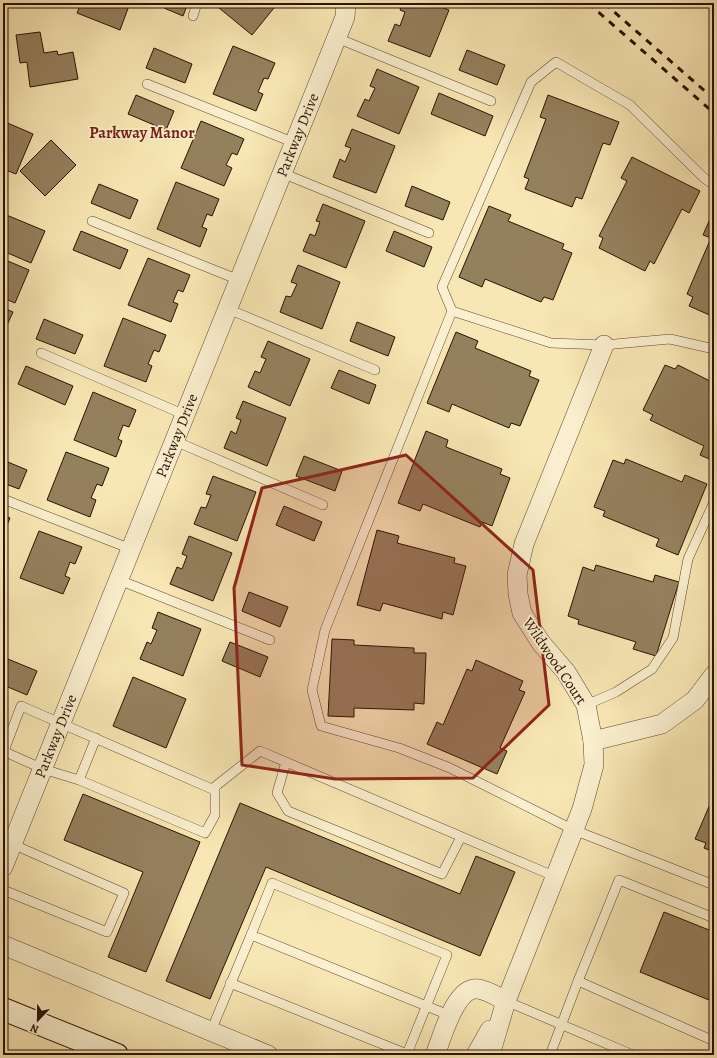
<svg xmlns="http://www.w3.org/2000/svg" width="717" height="1058" font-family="Alegreya,serif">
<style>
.building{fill:#95805e;stroke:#2a1100}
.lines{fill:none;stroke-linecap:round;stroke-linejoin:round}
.service-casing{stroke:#5e462d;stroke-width:10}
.minor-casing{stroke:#5e462d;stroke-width:20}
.secondary-casing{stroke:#2a1100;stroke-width:24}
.service{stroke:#faefce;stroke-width:9}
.minor{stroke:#faefce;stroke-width:19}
.secondary{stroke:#faefce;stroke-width:22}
.rail{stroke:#2a1100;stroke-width:3;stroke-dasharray:7 7;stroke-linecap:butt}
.marked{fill:#8f2418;fill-opacity:0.2;stroke:#8f2418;stroke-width:3;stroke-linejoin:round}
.labels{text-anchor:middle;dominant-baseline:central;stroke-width:3.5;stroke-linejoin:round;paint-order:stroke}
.street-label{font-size:15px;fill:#2a1100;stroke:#faefce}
.neighbourhood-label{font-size:16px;font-weight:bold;fill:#7a1f14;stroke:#faefce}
</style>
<rect width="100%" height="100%" fill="#f8e7b4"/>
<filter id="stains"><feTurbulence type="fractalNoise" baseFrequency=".005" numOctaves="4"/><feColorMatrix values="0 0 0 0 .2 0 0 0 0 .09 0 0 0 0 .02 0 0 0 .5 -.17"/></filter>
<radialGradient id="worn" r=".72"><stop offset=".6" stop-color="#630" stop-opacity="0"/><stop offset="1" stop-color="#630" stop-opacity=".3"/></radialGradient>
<g class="building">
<path d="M81,3H130L120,30L77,13Z"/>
<path d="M166,3H188L183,16L164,8Z"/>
<path d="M213,3H278L252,35Z"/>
<path d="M403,3H430L449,10L430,57L388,41L395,24L400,26L405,12L400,10Z"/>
<path d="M40,32L44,53L57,51L58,55L73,52L78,79L30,87L27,62L20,63L16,35Z"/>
<path d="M233,46L275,63L268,79L264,78L258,92L263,94L256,111L213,94Z"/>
<path d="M154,48L192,64L185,83L146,68Z"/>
<path d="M467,50L505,65L497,85L459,70Z"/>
<path d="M377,69L419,87L399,134L357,116L365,99L369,101L375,88L370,86Z"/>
<path d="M439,93L493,116L485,136L431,114Z"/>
<path d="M136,95L174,111L166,130L128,114Z"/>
<path d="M548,95L619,122L610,145L603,143L582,199L576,197L572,207L525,189L529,179L524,177L546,119L540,117Z"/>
<path d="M3,121L33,134L16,174L3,169Z"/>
<path d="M201,121L244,139L237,155L232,153L226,165L232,168L224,186L181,168Z"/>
<path d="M352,129L395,146L376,193L333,177L340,159L345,162L351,148L345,146Z"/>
<path d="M51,140L76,165L45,196L20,171Z"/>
<path d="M632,157L700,191L689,213L682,209L654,264L650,261L645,271L599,248L603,238L599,236L627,181L621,178Z"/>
<path d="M176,182L219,199L212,216L207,214L202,227L207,229L200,247L157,229Z"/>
<path d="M99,184L138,200L130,219L91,203Z"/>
<path d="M412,186L450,202L443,220L405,206Z"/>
<path d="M323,204L365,221L346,268L303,251L310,234L315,236L320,222L316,221Z"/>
<path d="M489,206L511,215L508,221L564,244L562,249L572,253L553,300L544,297L541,302L485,279L482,287L459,277Z"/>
<path d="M713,212H714V317L689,306L693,297L687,294L711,238L703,235Z"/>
<path d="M4,214L45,231L31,263L3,251Z"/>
<path d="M81,231L128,250L120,269L73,250Z"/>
<path d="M394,231L432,247L424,267L386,251Z"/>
<path d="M148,258L190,275L183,292L178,290L173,302L178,304L171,322L128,305Z"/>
<path d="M3,259L29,270L15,303L3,298Z"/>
<path d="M298,265L340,282L322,329L280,312L286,296L291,297L297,284L291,282Z"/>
<path d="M3,308L13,312L3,334Z"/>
<path d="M123,318L166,335L159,352L154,350L148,364L152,366L146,382L104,366Z"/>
<path d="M44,319L83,335L75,354L36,339Z"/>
<path d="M357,322L395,337L388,356L350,341Z"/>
<path d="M456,332L478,341L475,348L531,371L529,376L539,380L520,426L511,423L509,428L452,404L449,412L427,403Z"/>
<path d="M268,341L310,359L290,406L248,387L255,371L260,373L266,359L261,357Z"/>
<path d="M665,365L675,369L678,365L714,383V461L700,455L704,446L650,420L653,415L643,410Z"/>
<path d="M26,366L73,386L65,405L18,384Z"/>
<path d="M339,370L376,385L369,404L331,388Z"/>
<path d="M93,392L136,410L129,427L123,425L118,439L122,441L116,457L74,440Z"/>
<path d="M243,401L286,418L267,466L224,448L231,431L236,434L241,420L236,418Z"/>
<path d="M426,431L448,440L446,447L502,469L500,474L510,478L492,526L482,522L480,527L423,504L420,511L398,503Z"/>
<path d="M66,452L109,468L102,486L97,484L91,498L96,500L90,517L47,500Z"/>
<path d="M304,456L342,471L335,491L296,476Z"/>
<path d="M626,459L682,482L685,475L707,484L678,555L656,546L659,539L603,516L605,511L594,507L613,460L624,464Z"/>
<path d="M3,460L27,470L19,489L3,483Z"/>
<path d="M213,476L256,492L237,541L194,524L201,507L206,508L211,495L206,494Z"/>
<path d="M284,506L322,522L314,541L276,525Z"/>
<path d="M3,515L10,518L3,535Z"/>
<path d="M377,530L399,536L397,543L455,558L454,563L466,566L453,615L443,612L442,619L383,603L380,611L357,605Z"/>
<path d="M39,531L82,547L75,564L70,562L65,576L70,578L63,594L20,578Z"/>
<path d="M189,536L232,553L213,601L170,584L177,567L182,569L187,556L182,554Z"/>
<path d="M596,565L653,582L655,575L679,582L656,656L633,649L636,642L578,624L579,620L568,616L583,567L594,571Z"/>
<path d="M249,592L288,607L280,627L242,611Z"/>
<path d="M158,612L201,629L183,676L140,659L147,642L151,644L157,630L152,628Z"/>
<path d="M332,639L354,640V645L414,648V653H426L424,704L414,703V710L354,708V717L328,716Z"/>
<path d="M230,642L268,657L260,677L222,661Z"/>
<path d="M3,657L37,671L27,695L3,685Z"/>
<path d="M476,660L523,681L519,690L525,692L500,748L507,751L497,774L427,744L437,722L443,725L467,669L472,671Z"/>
<path d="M133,677L186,699L166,748L113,726Z"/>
<path d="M83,794L200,842L146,972L108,957L143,872L64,840Z"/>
<path d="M714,795V852L704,848L706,843L695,839Z"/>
<path d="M240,803L460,894L476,856L515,872L480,956L266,867L210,999L166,981Z"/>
<path d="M664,912L714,932V1002L640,972Z"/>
</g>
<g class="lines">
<defs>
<g id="service">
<path d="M193,16L197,3"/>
<path d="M337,38L491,101"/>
<path d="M147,84L295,143"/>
<path d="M282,173L429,233"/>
<path d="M714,185L704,178L630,105L556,62L531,82L442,287L452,311L325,630L312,690L321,726L399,748L450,768L574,830L714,885"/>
<path d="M92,221L239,280"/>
<path d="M228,309L375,370"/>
<path d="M452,311L551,343L604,345L670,339L714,349"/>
<path d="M41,353L185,415"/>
<path d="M175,441L323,505"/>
<path d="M3,499L131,549"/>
<path d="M119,580L270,640"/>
<path d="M586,705L616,692L652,669L673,638L688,559L714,502"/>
<path d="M3,751L43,769L79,780L96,738"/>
<path d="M4,751L21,706L212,789L260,751L556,877"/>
<path d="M286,762L277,793L288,811L442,874L461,837"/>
<path d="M79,780L205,833L215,815V787"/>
<path d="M3,840L124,893L107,932L3,890"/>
<path d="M578,981L619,880L714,918"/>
<path d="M230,983L407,1054L447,955L272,883L251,935"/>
<path d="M506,1001L633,1055"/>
<path d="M211,1031L251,935L451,1016"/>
<path d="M550,1055L578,981L714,1041"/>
</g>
<g id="minor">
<path d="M593,741L662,724L695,700L714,675"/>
<path id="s1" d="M3,867L345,17L346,3"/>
<path d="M3,945L268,1055"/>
<path d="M435,1055C442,1038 455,986 478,989C487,990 498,997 506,1001"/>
<path d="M476,1055L490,1030"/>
<path d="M490,1055L506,1001L582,809L594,765L593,741L586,705L566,672L541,643L522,613L518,594L517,575L524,544L604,345"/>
</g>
<path id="secondary" d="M3,1009L117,1055"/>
</defs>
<use href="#service" class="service-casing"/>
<use href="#minor" class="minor-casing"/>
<use href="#secondary" class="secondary-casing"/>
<use href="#service" class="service"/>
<use href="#minor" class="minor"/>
<use href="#secondary" class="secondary"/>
<g class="rail">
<path d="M588,3L714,113"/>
<path d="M604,3L714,99"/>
</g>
</g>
<path class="marked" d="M406,455L533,570L549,705L473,778L335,779L242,765L234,588L262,488Z"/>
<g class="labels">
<g class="street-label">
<text stroke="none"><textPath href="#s1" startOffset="789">Parkway Drive</textPath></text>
<text stroke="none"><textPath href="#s1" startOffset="465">Parkway Drive</textPath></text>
<text transform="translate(555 661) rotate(56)">Wildwood Court</text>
<text stroke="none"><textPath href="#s1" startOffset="141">Parkway Drive</textPath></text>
</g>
<g class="neighbourhood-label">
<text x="142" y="133">Parkway Manor</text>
</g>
</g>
<rect width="717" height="1058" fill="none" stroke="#f8e7b4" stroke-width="16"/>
<rect x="4" y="4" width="709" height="1050" fill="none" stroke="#2a1100" stroke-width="2"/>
<rect x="8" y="8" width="701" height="1042" fill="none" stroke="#2a1100"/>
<g transform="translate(38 1020) rotate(202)" stroke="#faefce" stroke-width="3" paint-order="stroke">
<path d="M0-3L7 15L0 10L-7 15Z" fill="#2a1100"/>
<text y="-6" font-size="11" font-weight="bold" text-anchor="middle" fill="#2a1100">N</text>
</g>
<rect width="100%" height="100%" filter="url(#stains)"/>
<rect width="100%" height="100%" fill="url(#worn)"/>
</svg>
